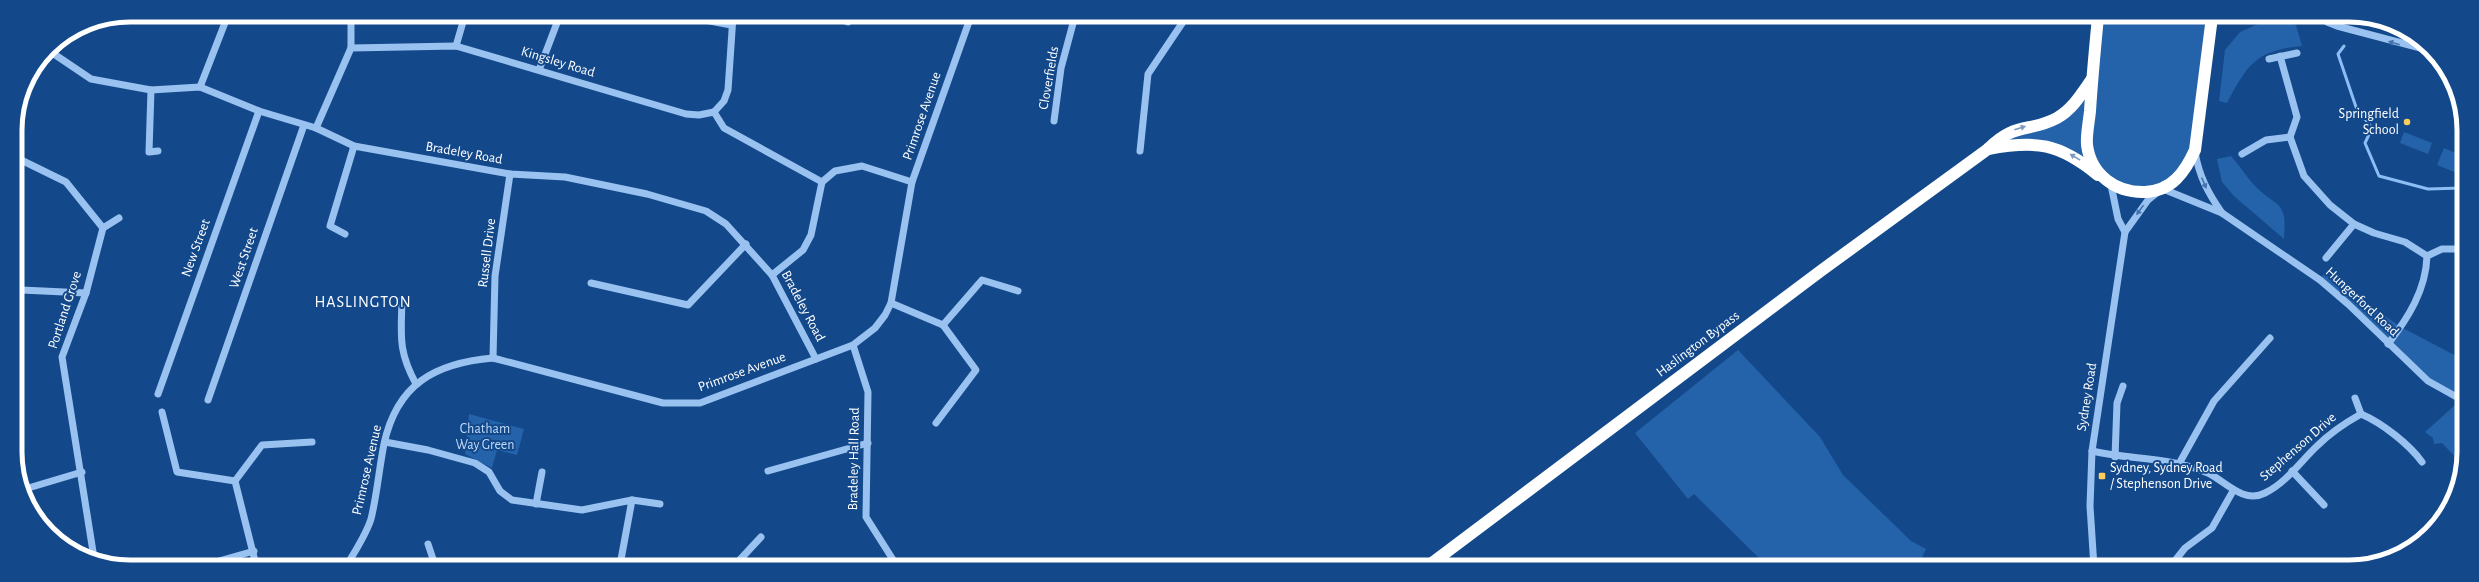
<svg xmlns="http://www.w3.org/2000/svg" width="2479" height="582" font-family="'Alegreya Sans',sans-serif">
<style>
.green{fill:#2462aa}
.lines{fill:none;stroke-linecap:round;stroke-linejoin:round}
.stream{stroke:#8cbdf4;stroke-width:3}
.minor{stroke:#9ac2f0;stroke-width:7}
.highway{stroke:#fff;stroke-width:12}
.oneway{fill:#4273ae}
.oneway2{fill:#7d9bbf}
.poi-dot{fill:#ffcd59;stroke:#13498b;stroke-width:1.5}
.labels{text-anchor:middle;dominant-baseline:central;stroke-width:4;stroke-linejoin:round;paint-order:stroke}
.street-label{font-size:14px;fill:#fff;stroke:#13498b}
.poi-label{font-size:14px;fill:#fff;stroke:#13498b;text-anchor:end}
.park-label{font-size:14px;fill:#c0dcfc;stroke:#13498b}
.quarter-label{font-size:16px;letter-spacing:1px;fill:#fff;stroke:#13498b}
.rim{fill:none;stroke:#fff;stroke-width:5}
</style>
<rect width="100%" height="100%" fill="#13498b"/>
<g class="green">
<path d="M2098,17H2212L2195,150L2163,189L2129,191L2082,161L2013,144L2000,137L2050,121L2092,79Z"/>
<path d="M2274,17L2296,25L2302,46C2256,50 2247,65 2227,103L2219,101L2225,50L2240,32Z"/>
<path d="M2333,17H2372L2407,36H2406Z"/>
<path d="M2404,132L2432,143L2428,154L2400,143Z"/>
<path d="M2444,148L2462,156V175L2437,165Z"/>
<path d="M2231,156C2239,165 2246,176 2254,185C2276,208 2288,199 2284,239L2234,196L2222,182L2217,159Z"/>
<path d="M2324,274L2401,327L2462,359V400L2428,381L2320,280Z"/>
<path d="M1738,350L1820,437L1843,475L1911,541L1926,549L1918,566H1751L1759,558L1694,494L1688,499L1635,433Z"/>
<path d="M2454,406L2462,410V464L2442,443L2434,444L2433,438L2425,432Z"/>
<path d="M469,414L524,429L517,455L497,450L492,468L465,454Z"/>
</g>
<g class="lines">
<path class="stream" d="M2344,46L2338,54L2356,107L2372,128L2365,143L2379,176L2428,189L2462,188"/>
<g class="minor">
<path d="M684,16L731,25"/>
<path d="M831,16L848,22"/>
<path d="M2324,17L2327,22L2337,26L2432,51"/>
<path d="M456,46L465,15"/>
<path d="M351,48V15"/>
<path d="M48,50L91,79L151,90L200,87L259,111L316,128L354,146L510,174L565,177L647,194L706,211L726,224L772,275L816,359"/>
<path d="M2280,56L2297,117L2290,137L2304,176L2330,205L2354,224L2374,233L2405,242L2427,256C2426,290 2408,318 2388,344"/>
<path d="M2269,59L2297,53"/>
<path d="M539,70L560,15"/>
<path d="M200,87L228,15"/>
<path d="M151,90L149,152L158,151"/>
<path d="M714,112L724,101L728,90L733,16"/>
<path d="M1054,121L1061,68L1075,16"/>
<path d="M316,128L351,48L456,46L686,114L699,115L714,112L724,128L822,182"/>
<path d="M1140,151L1148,74L1187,16"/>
<path d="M2195,152C2199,176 2208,193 2222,213"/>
<path d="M2242,154L2266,140L2290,137"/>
<path d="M17,158L66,182L103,228L86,293L62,357L94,558"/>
<path d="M2111,185L2118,219L2125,232"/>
<path d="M2163,189L2222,213L2320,280L2348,304L2428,381L2462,400"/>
<path d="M103,228L119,218"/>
<path d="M345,234L330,226L354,146"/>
<path d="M2427,256L2442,249H2462"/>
<path d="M2326,258L2354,224"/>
<path d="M772,275L803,250L811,235L822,182L835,171L862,166L912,182"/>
<path d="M591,283L688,305L746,244"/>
<path d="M16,298L21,290L86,293"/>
<path d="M402,300C401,336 398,351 416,384"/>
<path d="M891,303L943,325L976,370L936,423"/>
<path d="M943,325L982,280L1018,291"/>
<path d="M853,345L868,392L866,517L897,566"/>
<path d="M493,358L495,276L510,174"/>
<path d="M158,394L259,111"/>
<path d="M2355,398L2361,414"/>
<path d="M208,400L304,125"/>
<path d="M162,412L177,472L235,481L256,565"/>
<path d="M385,442L428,450L475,463L489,472L500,491L512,500L582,510L632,500L620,565"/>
<path d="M2092,451C2131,460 2171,457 2208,473C2225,481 2243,504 2265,493C2286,483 2301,461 2317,446C2330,433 2345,423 2361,414C2382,423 2409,444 2422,462"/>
<path d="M2115,457L2117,403L2123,386"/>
<path d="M2180,462L2214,401L2270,338"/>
<path d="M768,471L868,443"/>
<path d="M2292,471L2324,505"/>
<path d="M235,481L262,445L312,442"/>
<path d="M25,489L82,472"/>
<path d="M632,500L660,504"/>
<path d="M536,504L542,472"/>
<path d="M428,544L435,565"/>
<path d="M205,565L254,551"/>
<path d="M347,565C355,551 366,535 371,519C377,495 379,469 384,444C397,384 435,363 493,358L663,403H700L853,345L875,328L885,315L891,303L912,182L971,16"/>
<path d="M735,565L761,537"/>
<path d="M2094,567L2090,506L2092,451L2125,232L2148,200L2158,192"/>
<path d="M2170,567L2185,548L2212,528L2233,491"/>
</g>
<g class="highway">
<path d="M2098,17C2095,48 2092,80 2090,111C2089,122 2086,135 2087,145C2091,175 2116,193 2145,192C2172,191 2185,172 2195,150L2212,17"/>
<path d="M1988,149C2036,140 2059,143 2098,175"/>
<path d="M1428,566L1822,270L1988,149C2016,121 2029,133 2057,118C2073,109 2082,93 2092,79"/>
</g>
</g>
<defs><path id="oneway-solid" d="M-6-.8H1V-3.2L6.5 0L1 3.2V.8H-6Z"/></defs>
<g class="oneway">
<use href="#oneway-solid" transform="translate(2394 43) rotate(-164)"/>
<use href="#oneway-solid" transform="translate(2204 183) rotate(67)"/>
<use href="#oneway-solid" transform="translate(2140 210) rotate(126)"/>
</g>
<g class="oneway2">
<use href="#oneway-solid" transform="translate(2020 128) rotate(-17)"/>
<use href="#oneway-solid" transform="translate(2075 157) rotate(-149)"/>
</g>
<g class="poi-dot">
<circle cx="2407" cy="122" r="4"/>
<rect x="2098" y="472" width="8" height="8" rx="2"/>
</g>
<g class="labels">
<g class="street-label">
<text transform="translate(558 62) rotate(17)">Kingsley Road</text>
<text transform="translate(1049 78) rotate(-80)">Cloverfields</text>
<text transform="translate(922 116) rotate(-71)">Primrose Avenue</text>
<text transform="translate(464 153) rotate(10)">Bradeley Road</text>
<text transform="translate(196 248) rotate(-70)">New Street</text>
<text transform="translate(487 253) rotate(-83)">Russell Drive</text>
<text transform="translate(244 258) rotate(-71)">West Street</text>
<text transform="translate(2362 302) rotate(43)">Hungerford Road</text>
<text transform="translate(803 306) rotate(62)">Bradeley Road</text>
<text transform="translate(65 310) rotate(-72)">Portland Grove</text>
<text transform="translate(1698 344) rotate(-37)">Haslington Bypass</text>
<text transform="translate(742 372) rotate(-20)">Primrose Avenue</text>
<text transform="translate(2087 397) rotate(-81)">Sydney Road</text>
<text transform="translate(2298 447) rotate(-41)">Stephenson Drive</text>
<text transform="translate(854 459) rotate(-89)">Bradeley Hall Road</text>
<text transform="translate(367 470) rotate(-77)">Primrose Avenue</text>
</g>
<g class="poi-label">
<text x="2399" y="114">Springfield<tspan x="2399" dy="16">School</tspan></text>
<text x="2110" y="468" text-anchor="start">Sydney, Sydney Road<tspan x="2110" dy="16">/ Stephenson Drive</tspan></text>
</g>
<g class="park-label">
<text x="485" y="429">Chatham<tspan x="485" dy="16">Way Green</tspan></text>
</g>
<g class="quarter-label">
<text x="363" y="302">HASLINGTON</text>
</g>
</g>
<path d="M0 0H2479V582H0ZM130 22H2349A108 108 0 0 1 2457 130V452A108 108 0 0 1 2349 560H130A108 108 0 0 1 22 452V130A108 108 0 0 1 130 22Z" fill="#13498b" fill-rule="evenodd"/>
<path class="rim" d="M130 22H2349A108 108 0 0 1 2457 130V452A108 108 0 0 1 2349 560H130A108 108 0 0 1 22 452V130A108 108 0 0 1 130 22Z"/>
</svg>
